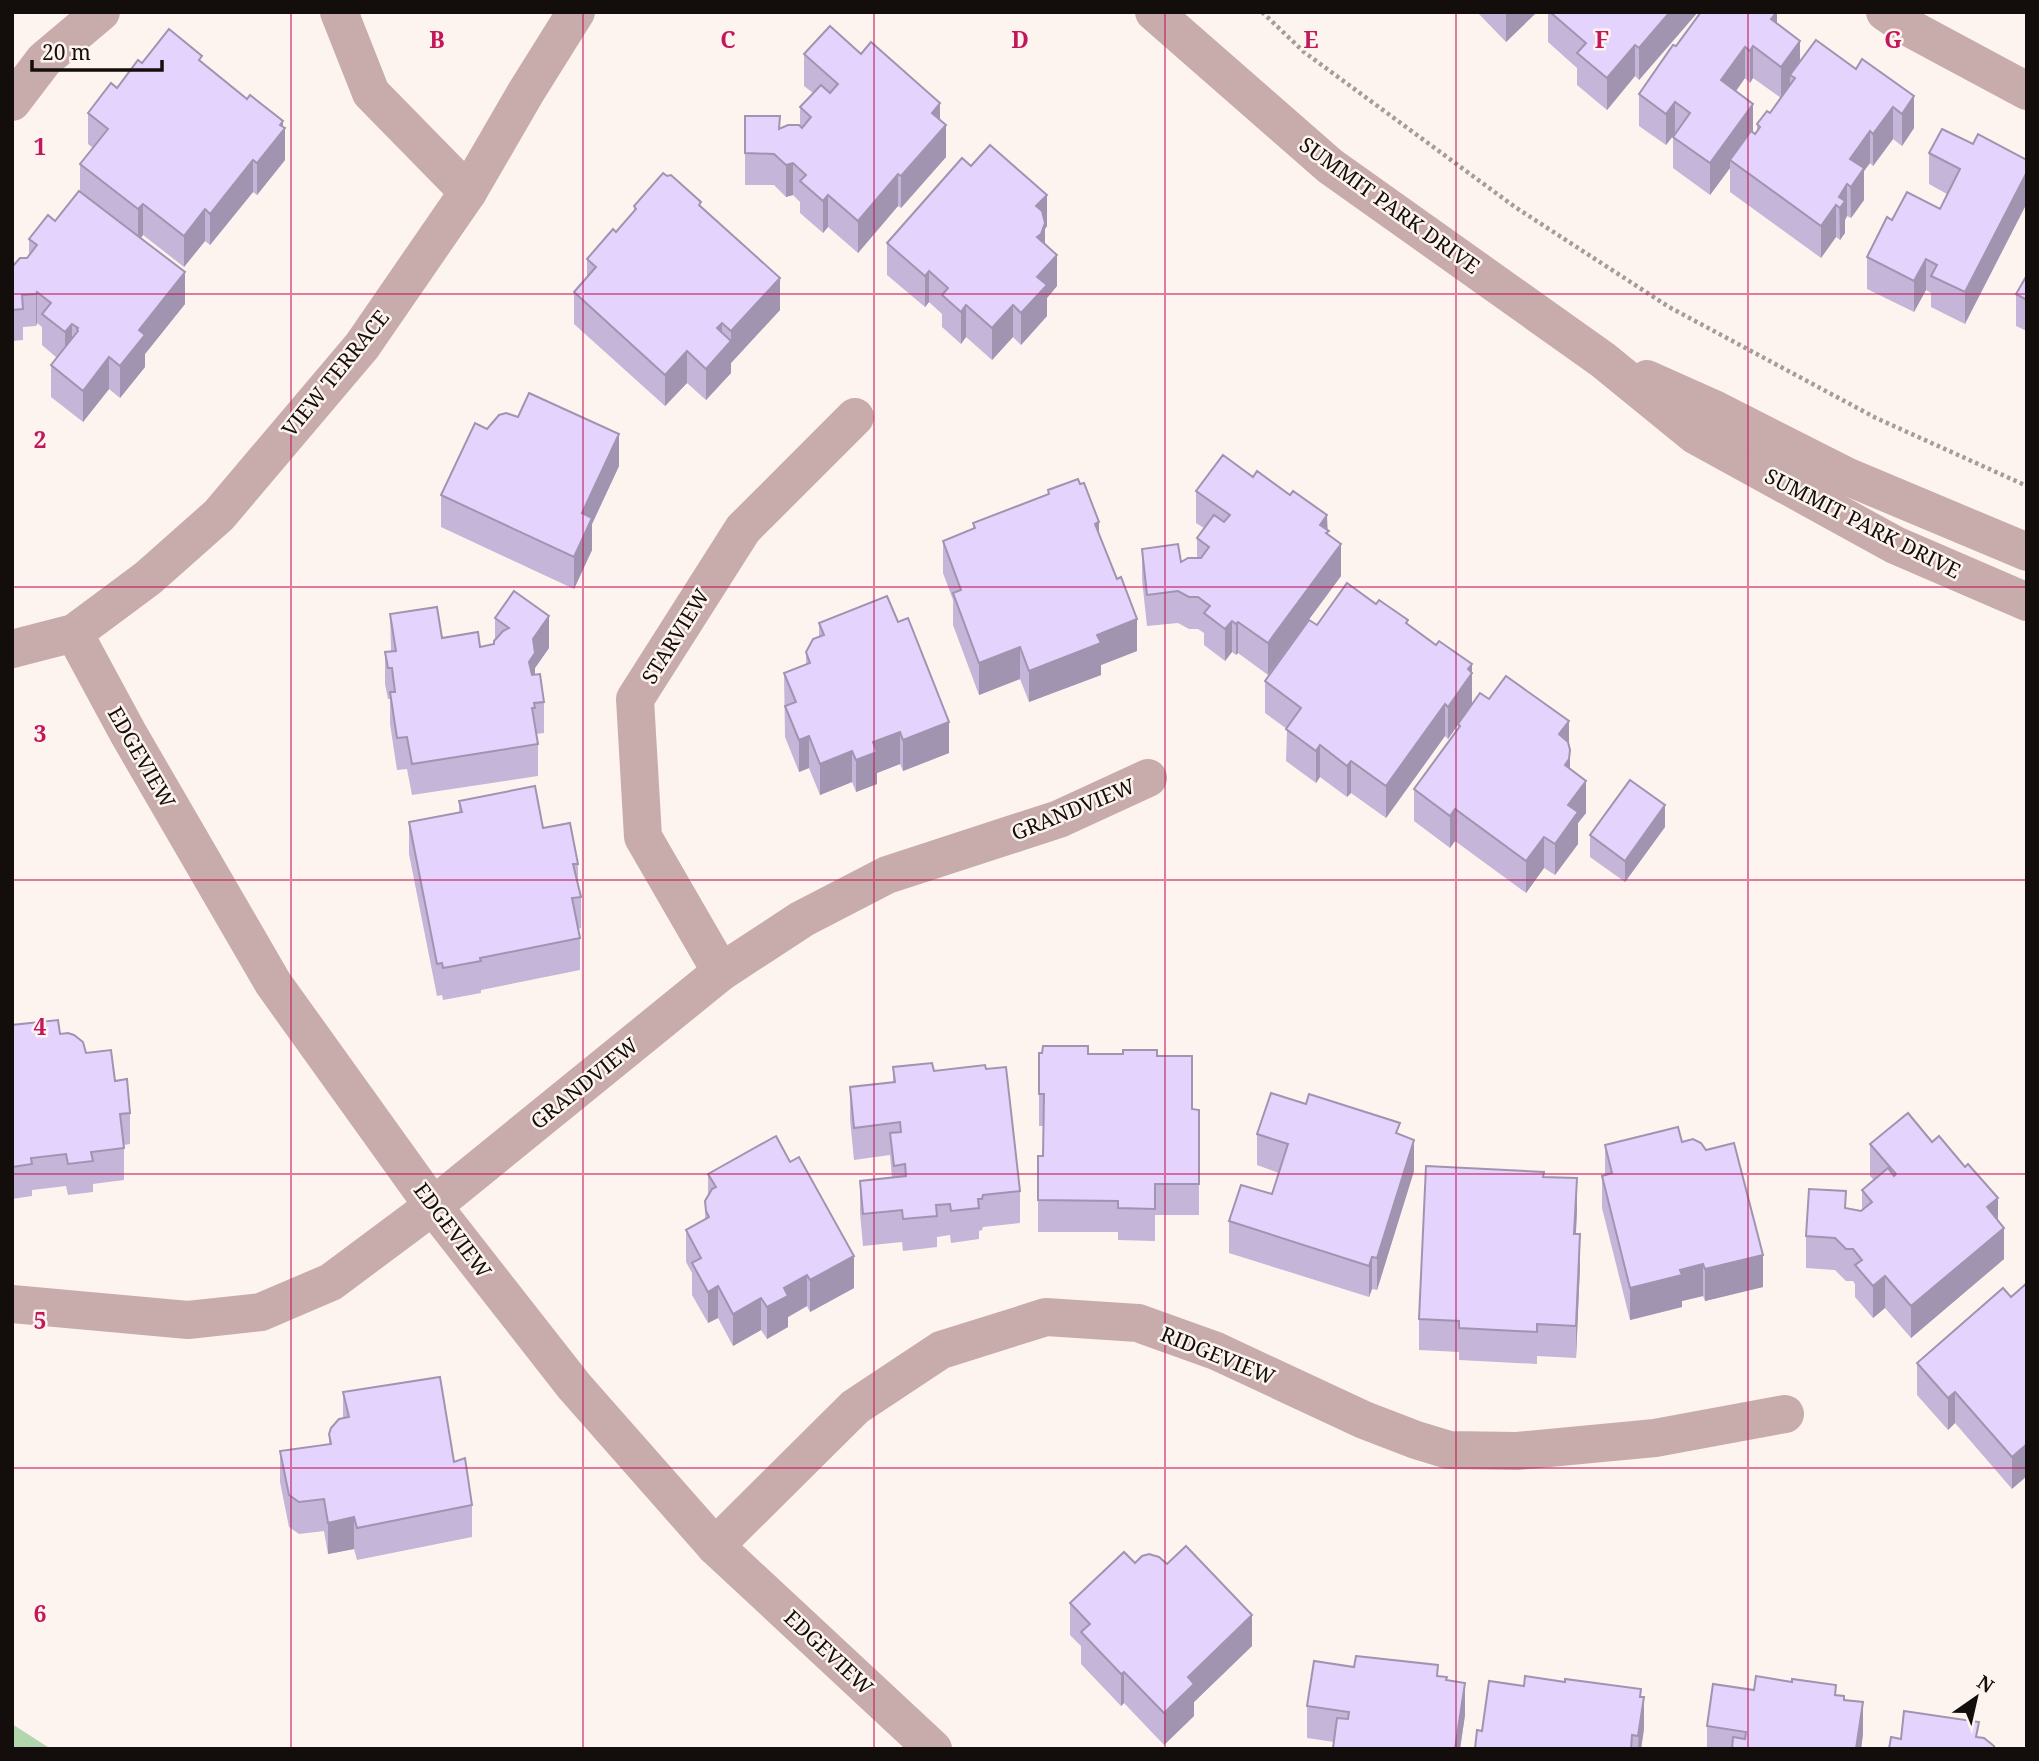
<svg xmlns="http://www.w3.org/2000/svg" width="2039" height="1761" font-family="'Noto Serif',serif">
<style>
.green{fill:#b2d7ac}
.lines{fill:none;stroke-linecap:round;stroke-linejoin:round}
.path{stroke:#a59d98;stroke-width:4.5;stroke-dasharray:3.5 3.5;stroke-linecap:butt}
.minor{stroke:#c8acab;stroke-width:38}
.wall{fill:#c4b5d9;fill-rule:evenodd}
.shaded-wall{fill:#a094b0}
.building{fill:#e4d3fc;stroke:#a094b0;stroke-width:2}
.grid{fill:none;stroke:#c2185b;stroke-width:2;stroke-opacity:0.55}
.labels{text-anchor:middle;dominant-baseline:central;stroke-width:5;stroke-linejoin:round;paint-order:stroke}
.street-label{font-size:21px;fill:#130e0b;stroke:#fef4ef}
.grid-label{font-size:23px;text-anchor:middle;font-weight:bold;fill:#c2185b;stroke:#fef4ef;stroke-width:5;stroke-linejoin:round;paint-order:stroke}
</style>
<rect width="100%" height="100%" fill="#fef4ef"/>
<path class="green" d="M12,1724L51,1749H12Z"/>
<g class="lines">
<path class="path" d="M1262,12L1304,52L1515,207L1669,307L1876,418L2027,486"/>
<g class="minor">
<path d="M339,12L371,93L468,192"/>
<path d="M1154,12L1330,166L1603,360L1695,435L1895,545L2027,602"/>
<path d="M1885,12L1904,25L2027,91"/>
<path d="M12,102L44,60L101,12"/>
<path d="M1647,379L1712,408L1846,476L2027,552"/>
<path d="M74,633L128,733L273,983L433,1206L574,1386L715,1546L933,1749"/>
<path d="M12,649L74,633L148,578L219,515L362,346L468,192L526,92L576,12"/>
<path d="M721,972L643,837L635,699L743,529L855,417"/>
<path d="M12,1304L188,1320L261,1312L331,1282L433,1206L721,972L802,919L887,875L1059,819L1148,778"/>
<path d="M715,1546L855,1407L941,1350L1046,1317L1138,1323L1216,1351L1364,1420L1416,1440L1449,1450L1517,1451L1655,1438L1785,1414"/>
</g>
</g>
<g class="wall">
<path d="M1477,12H1537L1506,42Z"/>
<path d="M1548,12H1698L1639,80L1635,76L1607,110L1577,85V68L1548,42Z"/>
<path d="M1699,12H1777V24L1800,62L1856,69L1862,59L1914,128L1902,146L1893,139L1873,166L1870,163L1864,171V200L1851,218L1847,216L1845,220V233L1840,240L1836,237L1821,258L1730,192V168L1710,195L1673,168V137L1675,134L1666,145L1639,126V94L1676,46L1699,15ZM1745,78L1750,83L1753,78L1781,98L1770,113L1757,124V132L1755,134L1753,133L1736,91Z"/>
<path d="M804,54H861L940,120L946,157L901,208L898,206L858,253L828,227L823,233L800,213V202L793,195L786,197L774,185H745V116L779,129L800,127V107L813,93L804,86Z"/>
<path d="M142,63H202L283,127L285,160L257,195L253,192L210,245L205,241L184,267L143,235L141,238L185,304L145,354V367L120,398L109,389L83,422L51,397V365L57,358L42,345V327L37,323L36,326L23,327V340L12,341V267L27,258L29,256V239L55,221L80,192V164L93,148L88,144V113L117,88Z"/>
<path d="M1973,144L1965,324L1931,307V293L1926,290L1914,312L1867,289V257L1892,220L1940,209L1947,194L1929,184V153Z"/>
<path d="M971,166L1047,226L1045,229V244L1057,286L1047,298V316L1021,345L1013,337L992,360L966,337L961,344L942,327V314L929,302L925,307L887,275V243Z"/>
<path d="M634,206L701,207L780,310L731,363V373L706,400L687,383L665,406L574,324V292L587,277V259L616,232L634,211Z"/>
<path d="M2027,275V331L2016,326V294Z"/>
<path d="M518,417L619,466L592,524V550L574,589L441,527V495L487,429Z"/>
<path d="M1048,490L1099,534L1137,651L1101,665V675L1029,702L1020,679L979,695L953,625V600L943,573V541L973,529V523L1048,494Z"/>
<path d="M1196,491L1327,530L1341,576L1268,675L1238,653L1236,655L1232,652L1225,661L1204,645V633L1198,629H1189L1178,623L1147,626L1142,580V549L1181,562L1197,558V538L1204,528L1196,523Z"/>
<path d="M1376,604L1408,625L1472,673V704L1489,699L1569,744L1570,769L1586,813L1578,823V844L1555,875L1544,868L1526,893L1455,841L1450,848L1414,821V789L1458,729V725L1448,739L1445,736L1386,818L1351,793L1347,797L1320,777L1316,783L1286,761L1287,729L1265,713V681L1317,625Z"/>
<path d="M390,614L442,638L480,647L494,644L495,640V618L549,648L535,668V675L544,702V733L536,734L538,744V776L412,795L407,769L397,770L390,724V699H388L385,684V652L391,651Z"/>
<path d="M819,623L949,753L903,771L900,764L877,773V784L856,792L852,782L820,795L809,768L799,772L785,737L784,673L806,664V652L819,637Z"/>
<path d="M459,801L543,828L578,864V883L581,897V928L578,929L580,938V970L481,990V993L443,1000L442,995L437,996L409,854V822L459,813Z"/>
<path d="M1665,827L1625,882L1590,857V835Z"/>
<path d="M12,1025L60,1034L86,1053L115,1081L130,1113V1144L124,1145V1180L93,1184V1192L68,1195L66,1186L32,1190V1196L12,1199Z"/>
<path d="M1039,1053L1157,1056L1192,1109L1199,1110V1215H1155V1241L1118,1240V1232H1038V1156H1043L1044,1126H1039Z"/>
<path d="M893,1067L934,1071L986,1069L1020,1191V1223L983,1227L982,1230L979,1231V1239L951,1243L950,1235L937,1237V1247L903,1251L902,1242L863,1246L860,1213V1181L892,1178L890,1155L854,1160L850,1119V1087L893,1082Z"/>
<path d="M1257,1134L1400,1135L1414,1171L1377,1290L1372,1289L1369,1297L1229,1253V1221L1272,1194L1279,1173L1257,1165Z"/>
<path d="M1682,1142L1763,1287L1705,1301L1703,1296L1682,1301V1307L1630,1320L1602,1208V1176L1605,1175V1145Z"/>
<path d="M1870,1144L1998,1220L2004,1259L1911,1338L1885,1308L1873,1318L1855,1297V1284L1853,1281H1846L1835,1270L1806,1268V1236L1846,1208L1862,1211V1190L1874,1180L1870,1176Z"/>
<path d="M708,1174L854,1288L810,1312L807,1306L788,1317V1327L767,1339L761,1330L733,1346L718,1318L708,1323L692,1295V1273L686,1262V1230L705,1220V1201L708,1195Z"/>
<path d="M1544,1177L1577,1210L1576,1234L1580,1266L1576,1358L1537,1356V1364L1459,1360V1352L1419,1350V1319Z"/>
<path d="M2027,1283L2012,1489L1955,1423L1948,1430L1917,1395V1363L2011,1297Z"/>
<path d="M343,1392L454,1462L472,1505V1537L357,1560L354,1549L328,1554L324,1531L299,1534L289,1527L280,1482V1451L329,1444V1434L343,1418Z"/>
<path d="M1135,1563L1252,1646L1194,1702V1716L1164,1745L1124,1703L1121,1706L1081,1664V1646L1070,1635V1603Z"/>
<path d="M1354,1667L1438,1676L1447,1680L1465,1715L1460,1749H1333L1334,1742L1307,1738V1706Z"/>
<path d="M1524,1686L1641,1697L1644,1729L1641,1749H1475L1482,1731Z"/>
<path d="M1754,1690L1836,1695L1844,1700L1863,1734L1861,1749H1707V1726Z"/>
</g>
<g class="shaded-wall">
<path d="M1506,12H1537L1506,42Z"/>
<path d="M1670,12H1698L1639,80V48Z"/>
<path d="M1777,12V43L1771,19Z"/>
<path d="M1800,41V72L1795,78L1790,75V86L1781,98V67Z"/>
<path d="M1635,45V76L1607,110V78Z"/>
<path d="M1753,46V78L1750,83V51Z"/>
<path d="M1745,47V78L1721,112V80Z"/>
<path d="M1914,96V128L1902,146V114Z"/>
<path d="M1675,102V133L1666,145V114Z"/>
<path d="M940,103V132L946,125V157L901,208V176L932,113Z"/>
<path d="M1753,104V136L1730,160V168L1710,195V163Z"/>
<path d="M1893,107V139L1873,166V134Z"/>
<path d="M283,121V131L285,128V160L257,195V163Z"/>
<path d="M1870,131V163L1864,171V200L1851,218L1850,159Z"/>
<path d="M253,160V192L210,245V214Z"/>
<path d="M793,163V195L786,197V165Z"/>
<path d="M2027,172V203L1965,324V292Z"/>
<path d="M898,174V206L858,253V221Z"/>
<path d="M1847,184V216L1845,220V233L1840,240L1839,197Z"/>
<path d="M828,195V227L823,233V201Z"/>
<path d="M1047,195V226L1045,229V255L1037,268L1036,206Z"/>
<path d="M143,204V235L138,241V209Z"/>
<path d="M1836,205V237L1821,258V226Z"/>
<path d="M205,209V241L184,267V236Z"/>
<path d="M1057,255V286L1047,298V316L1021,345V313L1037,277Z"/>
<path d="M1926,259V290L1914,312V281Z"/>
<path d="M929,271V302L925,307V276Z"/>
<path d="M185,272V304L145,354V367L120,398V366L139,330Z"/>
<path d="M780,278V310L731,363V331Z"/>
<path d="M37,292V323L36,326V294Z"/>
<path d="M966,305V337L961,344V312Z"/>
<path d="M1013,305V337L992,360V328Z"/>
<path d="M722,323V352L731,341V373L706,400V369L717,328Z"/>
<path d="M72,324V356L65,364V332Z"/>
<path d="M687,351V383L665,406V375Z"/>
<path d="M109,357V389L83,422V391Z"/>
<path d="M619,434V466L592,524V550L574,589V557L582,513Z"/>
<path d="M1327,515L1329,561L1341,544V576L1268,675V643L1320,525Z"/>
<path d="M1099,522V554L1095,524Z"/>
<path d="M549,616V648L535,668V685L529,693V662L533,639Z"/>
<path d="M1137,619V651L1101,665V675L1029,702V671L1097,635Z"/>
<path d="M1232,621V652L1225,661V629Z"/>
<path d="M1238,622V653L1236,655V624Z"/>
<path d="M1020,647V679L979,695V663Z"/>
<path d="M1472,664V705L1448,739V707L1468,669Z"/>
<path d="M1445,704V736L1386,818V786Z"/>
<path d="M1569,721V753L1559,734Z"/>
<path d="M949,722V753L903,771V740Z"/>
<path d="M900,732V764L877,773V784L856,792V760L873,742Z"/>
<path d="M809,736V768L799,772V740Z"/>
<path d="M1320,745V777L1316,783V751Z"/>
<path d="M1570,750V782L1565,765Z"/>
<path d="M852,751V782L820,795V764Z"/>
<path d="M1351,761V793L1347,797V766Z"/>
<path d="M1586,781V813L1578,823V844L1555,875V844L1568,805Z"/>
<path d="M1665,805V827L1625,882V861Z"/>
<path d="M1455,809V841L1450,848V816Z"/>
<path d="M1544,837V868L1526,893V861Z"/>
<path d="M1414,1140V1171L1377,1290V1258Z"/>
<path d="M1577,1178V1210L1574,1266V1234Z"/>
<path d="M1998,1198V1230L1987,1207Z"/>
<path d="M2004,1228V1259L1911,1338V1306Z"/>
<path d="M1580,1234V1266L1576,1358V1326Z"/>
<path d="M1763,1255V1287L1705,1301V1269Z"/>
<path d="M854,1256V1288L810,1312V1280Z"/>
<path d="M1372,1257V1289L1369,1297V1266Z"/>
<path d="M1703,1264V1296L1682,1301V1307L1630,1320V1288L1680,1270Z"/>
<path d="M807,1275V1306L788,1317V1327L767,1339V1307L784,1288Z"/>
<path d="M1885,1276V1308L1873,1318V1286Z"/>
<path d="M718,1286V1318L708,1323V1292Z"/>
<path d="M761,1298V1330L733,1346V1314Z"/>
<path d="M1955,1392V1423L1948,1430V1398Z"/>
<path d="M2027,1444V1476L2012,1489V1457Z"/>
<path d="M354,1517V1549L328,1554V1523Z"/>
<path d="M1252,1615V1646L1194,1702V1716L1164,1745V1713L1188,1677Z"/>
<path d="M1124,1672V1703L1121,1706V1674Z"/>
<path d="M1465,1683V1715L1460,1749H1455Z"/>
<path d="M1641,1689V1714L1644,1697V1729L1641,1749H1638Z"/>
<path d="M1863,1702V1734L1861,1749H1856Z"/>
</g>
<g class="building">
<path d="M1550,12H1670L1639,48L1635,45L1607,78L1577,53L1586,43Z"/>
<path d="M1701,12H1777L1771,19L1800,41L1781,67L1753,46L1750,51L1745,47L1721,80L1753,104L1710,163L1673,137L1690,113L1675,102L1666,114L1639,94L1673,45L1676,46Z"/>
<path d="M830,26L861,54L871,42L940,103L932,113L946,125L901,176L898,174L858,221L828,195L823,201L800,181L806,175L793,163L786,165L774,154L745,153V116H780L779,129L788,125H799L802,128L811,117L800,107L821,85L830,93L838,84L804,54Z"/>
<path d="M169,29L202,56L199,60L247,99L250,95L283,121L280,125L285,128L257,163L253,160L210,214L205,209L184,236L143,204L138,209L80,164L108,129L88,113L111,83L117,88L138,60L142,63Z"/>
<path d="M1816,40L1856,69L1862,59L1914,96L1902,114L1893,107L1873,134L1870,131L1850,159L1864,168L1851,187L1847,184L1839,197L1845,201L1840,208L1836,205L1821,226L1730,160L1751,131L1755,134L1760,127L1757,124L1767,111L1770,113L1795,78L1790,75Z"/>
<path d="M1942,129L1973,144L1978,134L2027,160V172L1965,292L1931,276L1937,265L1926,259L1914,281L1867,257L1887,217L1892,220L1907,192L1940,209L1960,169L1929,153Z"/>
<path d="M990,145L1047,195L1036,206L1042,211L1045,223L1041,234L1037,237L1057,255L1037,277L1047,285L1021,313L1013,305L992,328L966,305L961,312L942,295L948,288L929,271L925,276L887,243L962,158L971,166Z"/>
<path d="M663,173L667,176L671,175L701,202L699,205L780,278L731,331L722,323L717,328L731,341L706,369L687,351L665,375L574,292L596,267L587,259L613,229L616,232L636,209L634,206Z"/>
<path d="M79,191L185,272L139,330L145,335L120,366L109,357L83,391L51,365L78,331L77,329L78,328L72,324L65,332L42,314L51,303L37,292L36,294L22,295L23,309L12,310V267L20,258H27L37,245L29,239L48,215L55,221Z"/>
<path d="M2027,275V300L2016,294Z"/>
<path d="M529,393L619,434L582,513L592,518L574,557L441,495L475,423L487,429L499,415L506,413L518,417Z"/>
<path d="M1223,455L1253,477L1257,471L1290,495L1293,491L1327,515L1320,525L1329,531L1326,533L1341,544L1268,643L1238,622L1236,624L1232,621L1225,629L1204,613L1210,606L1198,597H1189L1178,591L1147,595L1142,549L1178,544L1181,562L1188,558H1201L1209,547L1197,538L1214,515L1224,522L1230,515L1196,491Z"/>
<path d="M1078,479L1080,484L1084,483L1099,522L1095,524L1117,579L1121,577L1137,619L1097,635L1101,643L1029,671L1020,647L979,663L953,593L961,590L943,541L975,528L973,523L1049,494L1048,490Z"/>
<path d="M1347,583L1376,604L1379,600L1408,620L1406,623L1436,645L1439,641L1472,664L1468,669L1472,673L1448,707L1445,704L1386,786L1351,761L1347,766L1320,745L1316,751L1286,729L1301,708L1265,681L1309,620L1317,625Z"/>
<path d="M514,591L549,616L533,639L535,653L529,662L532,675L540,674L544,702L534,703L535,708H532L538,744L412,764L407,737L397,738L390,692H395L392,668H388L385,652L396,651L390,614L437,607L442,638L478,632L480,647L494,644V641L503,631L509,628L495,618Z"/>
<path d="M887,596L898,622L908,618L949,722L903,740L900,732L873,742L877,752L856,760L852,751L820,764L809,736L799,740L785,706L796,702L784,673L810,663L806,652L813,639L824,635L819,623Z"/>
<path d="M1506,676L1569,721L1559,734L1568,742L1570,750L1569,759L1565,765L1586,781L1568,805L1578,812L1555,844L1544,837L1526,861L1455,809L1450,816L1414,789L1460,726L1458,724L1480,693L1489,699Z"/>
<path d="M1630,780L1665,805L1625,861L1590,835Z"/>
<path d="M535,786L543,828L570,823L578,864H573L581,897L572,898L580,938L480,958L481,961L443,968L442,963L437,964L409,822L462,812L459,801Z"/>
<path d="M58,1020L60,1034L68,1033L74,1035L83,1042L86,1053L111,1050L115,1081L127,1079L130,1113L120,1114L124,1148L91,1152L93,1161L68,1164L66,1154L31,1158L32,1164L12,1167V1025Z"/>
<path d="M1043,1046H1088V1054H1123V1050H1157V1056H1192V1109L1199,1110V1184H1155V1209L1118,1208V1201L1038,1200V1156H1043L1044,1094H1039V1053H1042Z"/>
<path d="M932,1063L934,1071L985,1065L986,1069L1006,1067L1020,1191L983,1195L982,1199H978L979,1208L951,1211L950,1204L936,1205L937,1216L903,1219L902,1210L863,1214L860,1181L906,1176L905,1164L894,1166L890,1133L901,1132L900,1122L854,1128L850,1087L895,1082L893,1067Z"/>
<path d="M1271,1093L1306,1104L1309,1094L1400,1123L1396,1133L1414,1140L1377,1258L1372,1257L1369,1266L1229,1221L1241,1185L1272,1194L1288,1144L1257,1134Z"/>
<path d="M1908,1113L1932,1142L1939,1136L1965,1167L1968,1164L1998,1198L1987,1207L2004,1228L1911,1306L1885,1276L1873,1286L1855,1265L1862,1260L1853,1249H1846L1835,1238L1806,1236L1809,1189L1846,1191L1845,1208L1861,1211L1872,1202L1862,1190L1888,1168L1894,1176L1896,1174L1870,1144Z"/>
<path d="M1678,1127L1682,1142L1693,1139L1701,1143L1706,1150L1734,1143L1763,1255L1705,1269L1703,1264L1680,1270L1682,1275L1630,1288L1602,1176L1612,1173L1605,1145Z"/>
<path d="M776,1136L790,1162L799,1157L854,1256L810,1280L807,1275L784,1288L788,1296L767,1307L761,1298L733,1314L718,1286L708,1292L692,1263L701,1258L686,1230L709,1217L706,1211L705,1201L712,1189L716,1187L708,1174Z"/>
<path d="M1426,1166L1544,1172L1543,1177L1577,1178L1574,1234H1580L1576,1326L1537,1324V1332L1459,1328V1321L1419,1319Z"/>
<path d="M2027,1283V1444L2012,1457L1955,1392L1948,1398L1917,1363L2003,1288L2011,1297Z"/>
<path d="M440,1377L454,1462L465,1458L472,1505L357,1528L354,1517L328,1523L324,1499L299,1502L289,1495L280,1451L331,1444L329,1434L331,1428L339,1419L349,1417L343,1392Z"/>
<path d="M1186,1546L1252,1615L1188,1677L1194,1684L1164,1713L1124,1672L1121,1674L1081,1632L1090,1624L1070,1603L1124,1552L1135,1563L1142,1556L1149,1554L1159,1557L1167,1564Z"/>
<path d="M1356,1656L1438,1665L1437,1676L1447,1677L1446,1680L1465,1683L1455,1749H1339L1333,1748L1337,1718L1348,1719L1349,1712L1307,1706L1314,1661L1354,1667Z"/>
<path d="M1525,1676L1565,1682V1679L1641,1689L1640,1697H1644L1638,1736L1632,1735L1631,1749H1475L1477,1730L1482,1731L1489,1681L1524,1686Z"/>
<path d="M1756,1676L1792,1682V1679L1836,1685L1835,1695L1844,1696V1700L1863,1702L1856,1749H1732L1733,1737L1745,1739L1746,1732L1707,1726L1713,1684L1754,1690Z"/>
<path d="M1904,1711L1979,1722L1976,1737L1984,1738L1994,1746L1995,1749H1889L1891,1737L1901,1739Z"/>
</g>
<path class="grid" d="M291,12V1749M583,12V1749M874,12V1749M1165,12V1749M1456,12V1749M1748,12V1749M12,294H2027M12,587H2027M12,880H2027M12,1174H2027M12,1468H2027"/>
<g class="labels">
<g class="street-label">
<text transform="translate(1390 205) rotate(36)">SUMMIT PARK DRIVE</text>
<text transform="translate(335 373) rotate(-51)">VIEW TERRACE</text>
<text transform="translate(1863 523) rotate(27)">SUMMIT PARK DRIVE</text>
<text transform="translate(675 636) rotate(-58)">STARVIEW</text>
<text transform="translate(142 757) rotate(60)">EDGEVIEW</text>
<text transform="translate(1073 809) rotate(-22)">GRANDVIEW</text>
<text transform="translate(584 1083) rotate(-39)">GRANDVIEW</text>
<text transform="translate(453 1230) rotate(53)">EDGEVIEW</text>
<text transform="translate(1218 1355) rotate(22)">RIDGEVIEW</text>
<text transform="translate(829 1652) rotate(43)">EDGEVIEW</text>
</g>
</g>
<g class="grid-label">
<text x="437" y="48">B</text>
<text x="728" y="48">C</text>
<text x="1020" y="48">D</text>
<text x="1311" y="48">E</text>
<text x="1602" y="48">F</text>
<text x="1893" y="48">G</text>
<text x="40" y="155">1</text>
<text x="40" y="448">2</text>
<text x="40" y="742">3</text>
<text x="40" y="1035">4</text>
<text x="40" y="1329">5</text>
<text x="40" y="1622">6</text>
</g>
<rect width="2039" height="1761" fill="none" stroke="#130e0b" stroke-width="28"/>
<g transform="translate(1976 1698) rotate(34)" stroke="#fef4ef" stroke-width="5" paint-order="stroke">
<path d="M0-5L12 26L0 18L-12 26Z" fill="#130e0b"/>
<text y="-10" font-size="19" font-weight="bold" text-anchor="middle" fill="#130e0b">N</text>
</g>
<path d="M32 60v10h130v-10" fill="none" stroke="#130e0b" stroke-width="3.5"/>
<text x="42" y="60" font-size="21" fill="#130e0b" stroke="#fef4ef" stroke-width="5" paint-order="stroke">20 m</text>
</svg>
